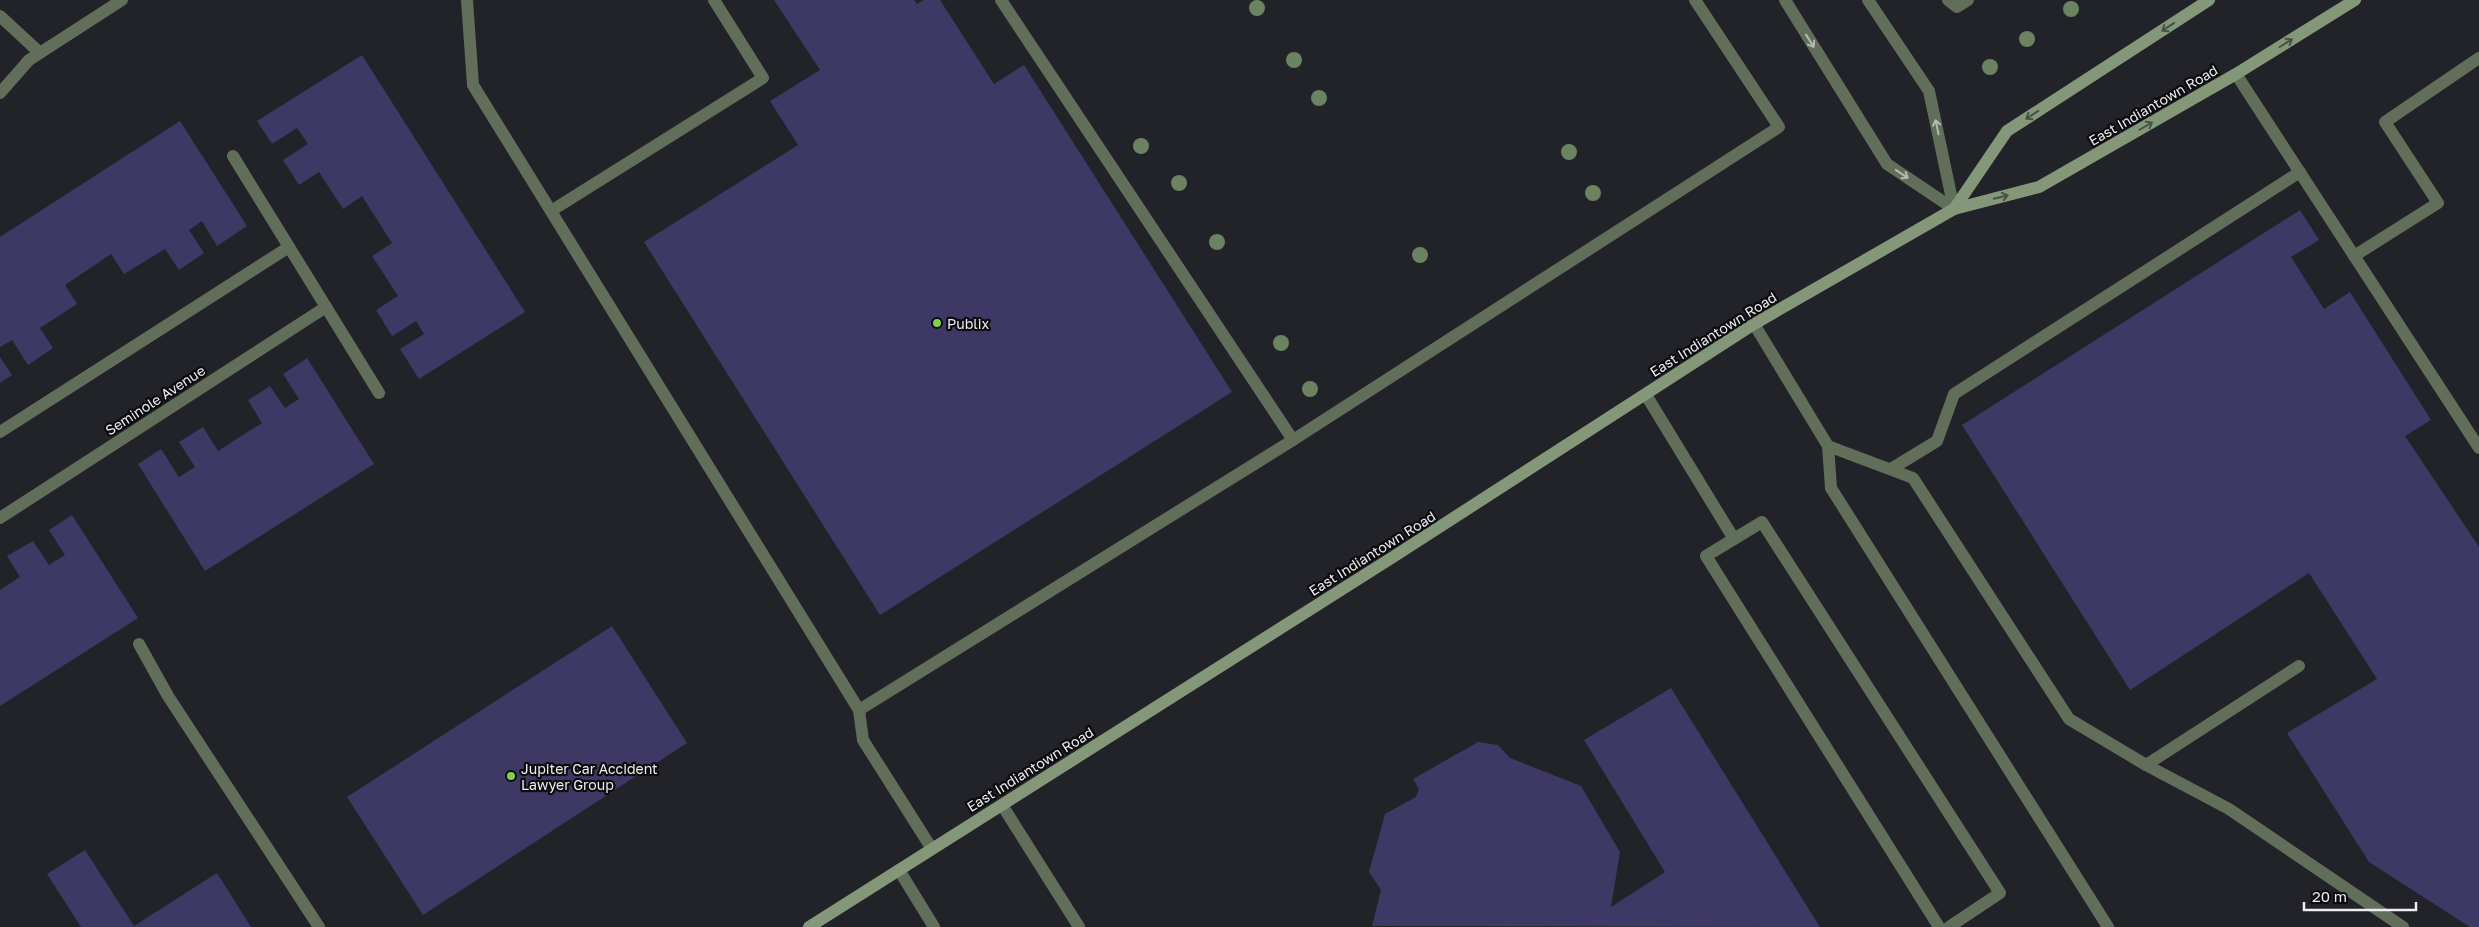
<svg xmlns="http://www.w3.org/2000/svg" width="2479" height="927" font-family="'Golos Text',sans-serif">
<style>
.building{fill:#3e3864}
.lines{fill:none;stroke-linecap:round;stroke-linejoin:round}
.lane{stroke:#616e5a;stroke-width:12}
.street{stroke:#616e5a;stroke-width:12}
.secondary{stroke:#849879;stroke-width:12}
.tree{fill:#6b8361}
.oneway{stroke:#485244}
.oneway2{stroke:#b5bab5}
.poi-dot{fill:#84d04e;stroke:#0c0c0f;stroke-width:2}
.labels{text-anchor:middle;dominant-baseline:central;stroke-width:4.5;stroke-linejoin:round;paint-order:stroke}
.street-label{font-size:14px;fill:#ededf2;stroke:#0c0c0f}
.poi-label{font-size:14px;fill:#ededf2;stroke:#0c0c0f;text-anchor:start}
</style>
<rect width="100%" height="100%" fill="#222229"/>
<g class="building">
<path d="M774,0H914L917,4L924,0H940L994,84L1024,65L1232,392L880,615L644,242L798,145L770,101L820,70Z"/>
<path d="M362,55L525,312L419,379L400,349L424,334L416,321L392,336L376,310L398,296L372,256L392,243L362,196L343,209L319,172L299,185L283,160L308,144L297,128L272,144L257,121Z"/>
<path d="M180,121L247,226L217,246L202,221L189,230L204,253L179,270L165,249L124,274L111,254L65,285L77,304L40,328L53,348L28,365L12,340L0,347V237Z"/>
<path d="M2300,210L2319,240L2291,257L2324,309L2350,292L2431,420L2405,436L2479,547V927H2470L2369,862L2287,733L2377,679L2309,573L2130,690L1962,425Z"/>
<path d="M0,357L12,375L0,383Z"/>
<path d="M307,358L374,464L205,571L138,464L161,449L179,477L195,467L179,442L203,427L218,451L262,423L248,400L270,386L285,408L299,399L283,374Z"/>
<path d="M72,515L138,618L0,706V590L20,577L7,556L33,541L49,565L65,555L49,530Z"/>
<path d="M612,626L687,743L423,915L347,797Z"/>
<path d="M1671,688L1820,927L1372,926L1381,890L1369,872L1385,814L1416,797L1419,789L1413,779L1478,742L1498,745L1510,758L1581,786L1620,852L1611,907L1665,872L1584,740Z"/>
<path d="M85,850L134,926L217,873L251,927H81L47,874Z"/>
</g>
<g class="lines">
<g class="lane">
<path d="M467,0L473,85L859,710"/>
<path d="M1001,0L1293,440"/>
<path d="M1785,0L1887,164L1954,209"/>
<path d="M1868,0L1929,91L1954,209"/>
<path d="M1948,0L1957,7L1968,0"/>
<path d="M0,16L40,53"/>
<path d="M2236,74L2479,448"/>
<path d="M0,93L29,60L122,0"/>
<path d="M551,211L763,78L714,0"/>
<path d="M2354,256L2438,203L2385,122L2479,58"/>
<path d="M1754,324L1828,446L1913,478L2069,719L2146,765L2229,809L2403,927"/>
<path d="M1646,395L1734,539"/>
<path d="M1828,446L1831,488L2108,927"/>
<path d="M1891,469L1937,441L1954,394L2300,172"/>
<path d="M139,644L168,696L319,927"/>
<path d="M2146,765L2299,666"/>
<path d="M1002,805L1079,927"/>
<path d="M932,849L863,740L859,710L1293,440L1779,127L1695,0"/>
<path d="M899,870L934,927"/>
<path d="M1939,927L1706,556L1762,522L2000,893L1949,927"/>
</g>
<g class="street">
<path d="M233,156L379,393"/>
<path d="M0,432L289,247"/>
<path d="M0,518L326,307"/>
</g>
<g class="secondary">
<path d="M1954,209L2007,131L2209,0"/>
<path d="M809,927L1393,557L1754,324L1954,209L2039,187L2236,74L2355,0"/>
</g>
</g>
<g class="tree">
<circle cx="1257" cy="8" r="8"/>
<circle cx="2071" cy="9" r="8"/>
<circle cx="2027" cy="39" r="8"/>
<circle cx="1294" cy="60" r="8"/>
<circle cx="1990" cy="67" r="8"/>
<circle cx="1319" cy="98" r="8"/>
<circle cx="1141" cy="146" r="8"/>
<circle cx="1569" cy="152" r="8"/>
<circle cx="1179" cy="183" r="8"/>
<circle cx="1593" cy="193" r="8"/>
<circle cx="1217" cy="242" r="8"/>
<circle cx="1420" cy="255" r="8"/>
<circle cx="1281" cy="343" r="8"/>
<circle cx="1310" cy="389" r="8"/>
</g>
<defs><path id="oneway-shaft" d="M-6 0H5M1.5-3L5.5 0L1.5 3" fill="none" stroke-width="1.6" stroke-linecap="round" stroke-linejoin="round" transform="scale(1.25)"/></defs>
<g class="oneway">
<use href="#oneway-shaft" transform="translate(2168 27) rotate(147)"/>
<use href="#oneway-shaft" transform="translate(2286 43) rotate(-32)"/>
<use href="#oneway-shaft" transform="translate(2032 115) rotate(147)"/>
<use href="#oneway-shaft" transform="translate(2146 126) rotate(-30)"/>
<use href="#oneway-shaft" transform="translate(2001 197) rotate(-14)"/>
</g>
<g class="oneway2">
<use href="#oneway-shaft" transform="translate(1810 41) rotate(58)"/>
<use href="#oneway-shaft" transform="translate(1937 127) rotate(-102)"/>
<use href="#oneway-shaft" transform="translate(1902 174) rotate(34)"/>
</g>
<g class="poi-dot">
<circle cx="937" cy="323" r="5"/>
<circle cx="511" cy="776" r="5"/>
</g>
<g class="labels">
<g class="street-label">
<text transform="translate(2153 105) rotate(-30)">East Indiantown Road</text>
<text transform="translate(1713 334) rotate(-32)">East Indiantown Road</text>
<text transform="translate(155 400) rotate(-33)">Seminole Avenue</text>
<text transform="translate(1372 553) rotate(-32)">East Indiantown Road</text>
<text transform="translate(1030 769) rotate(-32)">East Indiantown Road</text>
</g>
<g class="poi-label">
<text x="947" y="323">Publix</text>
<text x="521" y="768">Jupiter Car Accident<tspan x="521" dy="16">Lawyer Group</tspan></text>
</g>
</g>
<path d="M2304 902v8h112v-8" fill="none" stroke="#ededf2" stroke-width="2.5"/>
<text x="2312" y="902" font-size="15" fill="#ededf2" stroke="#0c0c0f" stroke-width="4" paint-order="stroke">20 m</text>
</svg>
